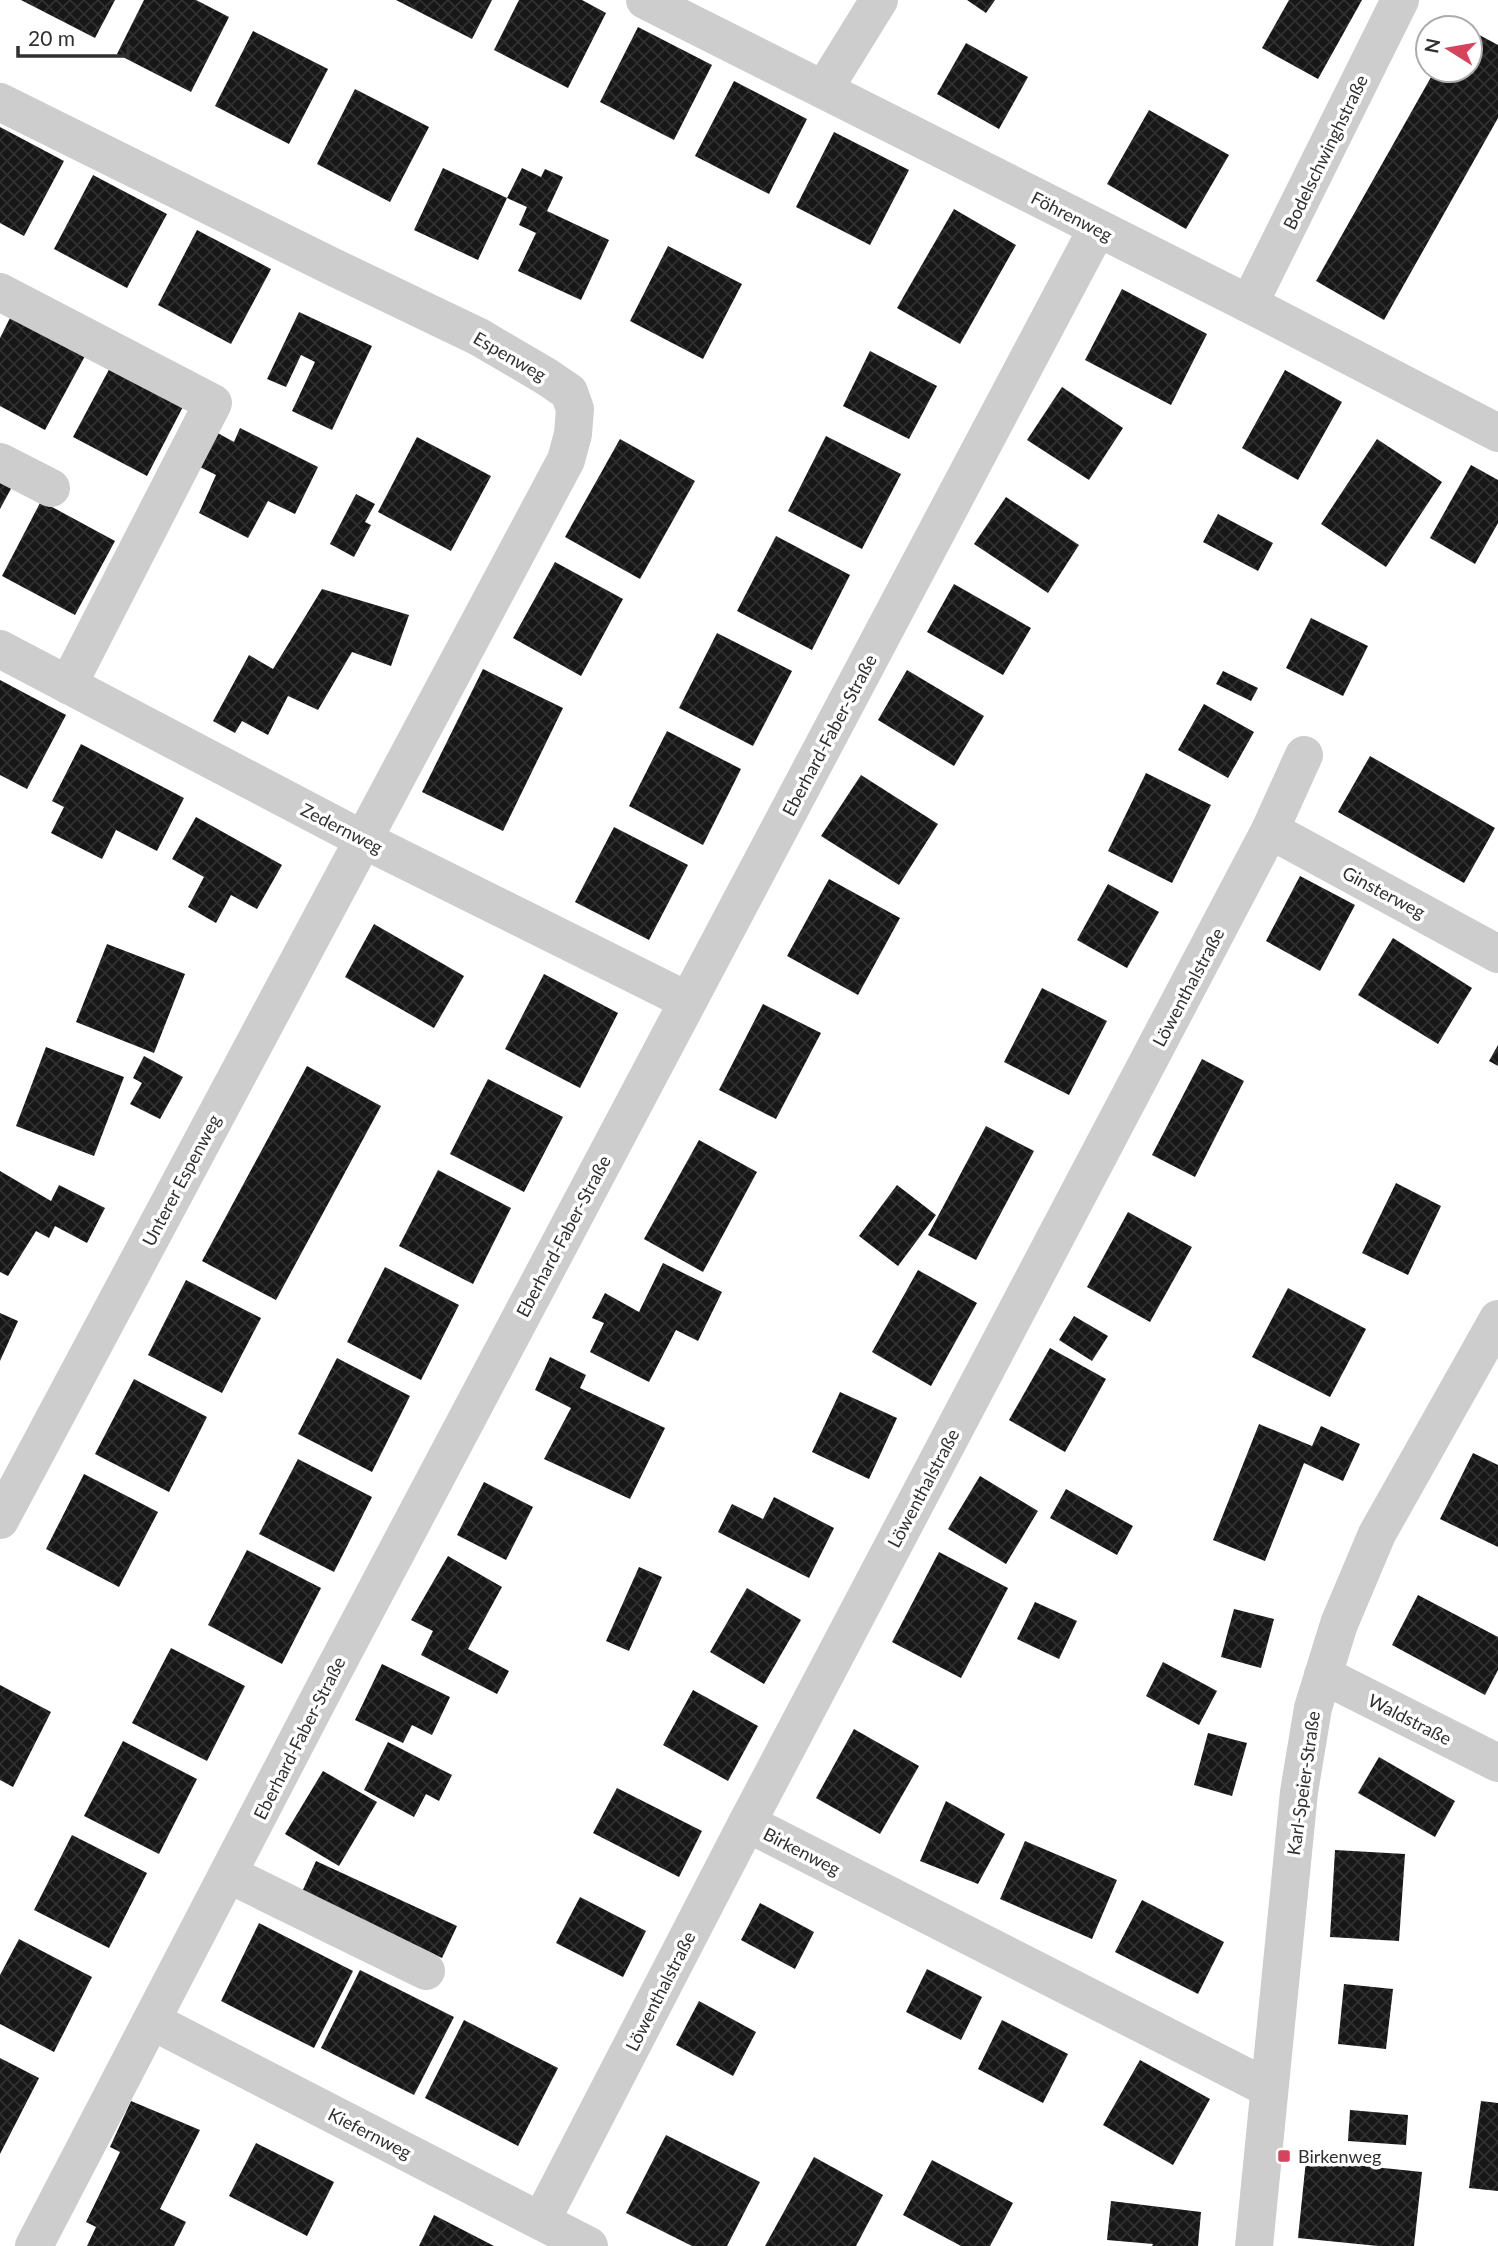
<svg xmlns="http://www.w3.org/2000/svg" width="1498" height="2246" font-family="Lato,sans-serif">
<style>
.building{fill:url(#building-cross-hatch)}
.lines{fill:none;stroke-linecap:round;stroke-linejoin:round}
.minor{stroke:#cdcdcd;stroke-width:38}
.poi-dot{fill:#d7425c;stroke:#fff;stroke-width:2.5}
.labels{text-anchor:middle;dominant-baseline:central;stroke-width:7;stroke-linejoin:round;paint-order:stroke}
.street-label{font-size:18px;fill:#303030;stroke:#fff}
.poi-label{font-size:18px;fill:#303030;stroke:#fff;text-anchor:start}
</style>
<defs>
<pattern id="building-cross-hatch" width="8" height="8" patternUnits="userSpaceOnUse" patternTransform="scale(1.75)"><rect width="8" height="8" fill="#171717"/><path d="M0 0l8 8M0 8l8-8" fill="none" stroke="#303030"/></pattern>
</defs>
<rect width="100%" height="100%" fill="#fff"/>
<g class="building">
<path d="M21,0H115L95,38Z"/>
<path d="M144,0H196L229,17L191,92L117,54Z"/>
<path d="M396,0H492L472,39Z"/>
<path d="M519,0H582L606,13L568,88L494,50Z"/>
<path d="M967,0H995L986,13Z"/>
<path d="M1289,0H1362L1318,79L1262,48Z"/>
<path d="M638,27L712,65L674,140L600,102Z"/>
<path d="M1470,30L1498,45V118L1384,320L1316,281L1435,70H1470Z"/>
<path d="M253,31L328,69L289,144L215,106Z"/>
<path d="M966,43L1028,77L999,129L937,94Z"/>
<path d="M734,81L807,119L769,194L695,156Z"/>
<path d="M355,89L429,127L390,202L317,164Z"/>
<path d="M1149,110L1229,155L1186,229L1107,184Z"/>
<path d="M0,127L64,161L24,236L0,223Z"/>
<path d="M834,132L909,170L870,245L796,207Z"/>
<path d="M443,168L507,198L478,260L414,230Z"/>
<path d="M522,168L541,177L545,169L563,177L547,211L609,240L581,300L518,271L536,233L519,225L527,207L507,198Z"/>
<path d="M93,175L167,214L127,288L54,249Z"/>
<path d="M954,209L1016,245L960,344L897,308Z"/>
<path d="M197,230L271,269L231,344L158,305Z"/>
<path d="M668,246L742,284L703,359L630,321Z"/>
<path d="M1122,289L1207,334L1171,405L1085,360Z"/>
<path d="M299,312L372,346L332,430L292,411L315,362L301,355L286,387L267,379Z"/>
<path d="M11,316L85,356L45,430L0,406V338Z"/>
<path d="M870,351L937,386L909,439L843,406Z"/>
<path d="M113,362L186,401L147,476L73,437Z"/>
<path d="M1285,370L1342,402L1298,480L1242,448Z"/>
<path d="M1062,387L1123,428L1089,480L1027,440Z"/>
<path d="M240,428L318,467L295,514L268,501L248,538L199,513L216,475L196,465L214,431L234,442Z"/>
<path d="M826,436L901,474L862,549L788,511Z"/>
<path d="M417,437L491,476L451,551L378,512Z"/>
<path d="M620,439L695,481L640,579L565,537Z"/>
<path d="M1377,439L1442,482L1386,567L1321,524Z"/>
<path d="M1471,465L1498,480V523L1475,564L1430,538Z"/>
<path d="M0,479L13,485L0,509Z"/>
<path d="M356,494L375,504L365,522L371,525L354,557L330,544Z"/>
<path d="M1006,497L1079,545L1048,593L974,544Z"/>
<path d="M41,501L115,541L75,615L2,576Z"/>
<path d="M1218,514L1273,543L1258,571L1203,542Z"/>
<path d="M776,536L850,575L812,650L737,611Z"/>
<path d="M555,562L623,599L581,676L513,638Z"/>
<path d="M954,584L1031,628L1003,675L927,632Z"/>
<path d="M322,589L409,615L391,666L352,652L318,710L288,696L268,735L242,721L235,733L213,721L249,655L273,669Z"/>
<path d="M1311,618L1368,646L1343,696L1286,668Z"/>
<path d="M717,633L792,671L753,746L679,708Z"/>
<path d="M483,669L563,708L503,831L422,792Z"/>
<path d="M907,670L984,716L954,766L878,720Z"/>
<path d="M1223,671L1258,688L1251,701L1216,684Z"/>
<path d="M0,680L66,715L27,789L0,775Z"/>
<path d="M1204,704L1254,732L1228,778L1178,750Z"/>
<path d="M667,731L741,769L703,845L629,806Z"/>
<path d="M81,744L184,798L157,851L116,830L102,859L51,833L64,807L52,801Z"/>
<path d="M1370,756L1495,828L1464,883L1338,812Z"/>
<path d="M1146,773L1211,805L1172,883L1108,851Z"/>
<path d="M861,775L938,824L899,885L821,836Z"/>
<path d="M196,817L282,865L257,909L231,895L216,923L188,907L204,877L172,859Z"/>
<path d="M614,827L688,865L649,940L575,902Z"/>
<path d="M1300,876L1355,905L1320,971L1266,941Z"/>
<path d="M829,879L900,918L858,995L787,956Z"/>
<path d="M1108,884L1159,912L1127,968L1077,940Z"/>
<path d="M374,924L464,976L434,1028L345,977Z"/>
<path d="M1393,938L1472,988L1438,1044L1358,995Z"/>
<path d="M107,944L185,974L154,1053L76,1022Z"/>
<path d="M544,974L618,1013L580,1088L505,1049Z"/>
<path d="M1042,988L1107,1021L1069,1095L1004,1062Z"/>
<path d="M763,1004L821,1033L776,1119L719,1090Z"/>
<path d="M1498,1045V1066L1489,1061Z"/>
<path d="M46,1047L124,1077L94,1156L16,1126Z"/>
<path d="M144,1056L183,1077L160,1119L130,1104L142,1083L133,1078Z"/>
<path d="M1202,1059L1244,1081L1195,1177L1152,1155Z"/>
<path d="M307,1066L381,1106L276,1300L202,1261Z"/>
<path d="M488,1079L563,1117L524,1192L450,1154Z"/>
<path d="M986,1126L1034,1151L976,1260L928,1235Z"/>
<path d="M699,1140L757,1172L703,1272L644,1239Z"/>
<path d="M438,1170L511,1208L473,1284L399,1246Z"/>
<path d="M0,1171L51,1201L59,1185L105,1208L87,1243L55,1226L49,1238L36,1231L8,1276L0,1272Z"/>
<path d="M1396,1183L1441,1206L1408,1275L1362,1253Z"/>
<path d="M897,1185L936,1215L898,1266L859,1236Z"/>
<path d="M1128,1212L1192,1247L1150,1322L1087,1287Z"/>
<path d="M663,1263L722,1292L698,1341L676,1330L649,1382L590,1352L604,1323L592,1318L605,1293L639,1312Z"/>
<path d="M385,1267L459,1305L421,1380L347,1342Z"/>
<path d="M918,1270L977,1303L931,1386L872,1352Z"/>
<path d="M186,1280L261,1318L222,1393L148,1355Z"/>
<path d="M1288,1288L1366,1329L1330,1397L1252,1357Z"/>
<path d="M0,1313L18,1321L0,1361Z"/>
<path d="M1074,1316L1108,1336L1092,1361L1059,1340Z"/>
<path d="M1050,1348L1106,1379L1065,1452L1009,1420Z"/>
<path d="M550,1357L586,1375L580,1388L665,1428L630,1499L544,1459L571,1408L535,1390Z"/>
<path d="M337,1358L410,1396L372,1472L298,1434Z"/>
<path d="M134,1379L207,1417L169,1492L95,1454Z"/>
<path d="M840,1392L897,1418L869,1479L812,1452Z"/>
<path d="M1259,1424L1312,1446L1321,1426L1360,1444L1343,1481L1304,1463L1265,1561L1213,1540Z"/>
<path d="M1473,1453L1498,1465V1547L1440,1519Z"/>
<path d="M298,1459L372,1497L334,1572L259,1534Z"/>
<path d="M84,1474L158,1512L119,1587L46,1549Z"/>
<path d="M980,1476L1038,1511L1006,1564L948,1529Z"/>
<path d="M484,1482L533,1507L506,1560L457,1535Z"/>
<path d="M1066,1489L1133,1526L1117,1555L1050,1518Z"/>
<path d="M774,1497L834,1528L809,1578L718,1532L732,1504L763,1519Z"/>
<path d="M247,1550L321,1588L282,1664L208,1625Z"/>
<path d="M939,1552L1008,1588L961,1678L892,1642Z"/>
<path d="M448,1556L502,1587L468,1649L509,1671L497,1694L421,1655L433,1631L411,1620Z"/>
<path d="M639,1567L662,1577L629,1651L606,1641Z"/>
<path d="M747,1588L801,1620L764,1684L710,1652Z"/>
<path d="M1418,1595L1498,1637V1670L1485,1695L1392,1645Z"/>
<path d="M1035,1602L1077,1621L1059,1659L1017,1639Z"/>
<path d="M1234,1609L1274,1619L1261,1668L1221,1657Z"/>
<path d="M171,1648L245,1686L207,1761L132,1723Z"/>
<path d="M1163,1662L1217,1691L1199,1725L1146,1696Z"/>
<path d="M382,1664L450,1697L432,1735L412,1725L403,1743L355,1720Z"/>
<path d="M0,1685L51,1712L13,1787L0,1780Z"/>
<path d="M693,1690L758,1726L728,1781L663,1745Z"/>
<path d="M854,1729L919,1766L880,1834L816,1798Z"/>
<path d="M1208,1733L1247,1743L1232,1796L1194,1785Z"/>
<path d="M123,1741L197,1779L159,1854L84,1816Z"/>
<path d="M388,1742L452,1775L439,1801L426,1794L414,1817L364,1790Z"/>
<path d="M1379,1757L1455,1801L1435,1837L1358,1793Z"/>
<path d="M323,1771L377,1802L339,1866L285,1834Z"/>
<path d="M617,1788L702,1831L679,1877L593,1833Z"/>
<path d="M946,1801L1005,1834L978,1884L920,1861Z"/>
<path d="M72,1835L147,1873L109,1948L34,1910Z"/>
<path d="M1025,1841L1117,1880L1092,1939L1000,1899Z"/>
<path d="M1335,1850L1405,1854L1399,1941L1330,1937Z"/>
<path d="M316,1861L457,1926L442,1958L301,1894Z"/>
<path d="M580,1897L646,1931L623,1977L556,1943Z"/>
<path d="M1142,1900L1224,1942L1198,1994L1115,1952Z"/>
<path d="M760,1903L814,1932L795,1969L741,1940Z"/>
<path d="M259,1923L353,1971L314,2048L221,2001Z"/>
<path d="M19,1939L92,1977L54,2052L0,2024V1975Z"/>
<path d="M927,1969L982,1997L961,2040L906,2012Z"/>
<path d="M360,1970L454,2017L414,2095L321,2048Z"/>
<path d="M1344,1984L1393,1989L1386,2049L1338,2044Z"/>
<path d="M699,2001L756,2032L733,2076L676,2045Z"/>
<path d="M464,2020L558,2068L518,2146L425,2098Z"/>
<path d="M1002,2020L1068,2054L1043,2103L978,2069Z"/>
<path d="M0,2058L39,2078L0,2154Z"/>
<path d="M1140,2060L1210,2099L1173,2165L1103,2125Z"/>
<path d="M131,2101L200,2130L160,2209L186,2222L174,2246H87L96,2227L86,2222L120,2152L110,2147Z"/>
<path d="M1481,2101L1498,2103V2191L1469,2188Z"/>
<path d="M1350,2110L1408,2115L1406,2145L1348,2141Z"/>
<path d="M666,2135L760,2182L727,2246H692L626,2213Z"/>
<path d="M256,2143L334,2182L307,2236L229,2196Z"/>
<path d="M814,2157L883,2195L856,2246H765Z"/>
<path d="M932,2160L1013,2203L990,2246H961L903,2215Z"/>
<path d="M1306,2160L1422,2172L1414,2246H1378L1298,2238Z"/>
<path d="M1111,2201L1201,2212L1198,2246H1152L1153,2244L1107,2240Z"/>
<path d="M434,2215L494,2246H419Z"/>
</g>
<g class="lines">
<g class="minor">
<path d="M645,0L1249,304L1498,433"/>
<path d="M824,89L879,0"/>
<path d="M0,102L333,267L479,337L547,377L569,392L575,409L573,434L566,460L0,1520"/>
<path d="M0,292L213,403L68,685"/>
<path d="M1249,304L1400,0"/>
<path d="M0,462L51,488"/>
<path d="M0,649L362,839L688,1001"/>
<path d="M1270,830L1498,954"/>
<path d="M1323,1675L1498,1763"/>
<path d="M747,1823L1268,2088"/>
<path d="M228,1874L426,1971"/>
<path d="M152,2021L589,2246"/>
<path d="M541,2221L747,1823L1270,830L1304,755"/>
<path d="M34,2246L326,1685L1097,229"/>
<path d="M1254,2246L1299,1792L1313,1708L1339,1624L1377,1534L1498,1319"/>
</g>
</g>
<rect class="poi-dot" x="1277" y="2149" width="14" height="14" rx="3.5"/>
<g class="labels">
<g class="street-label">
<text transform="translate(1325 152) rotate(-64)">Bodelschwinghstraße</text>
<text transform="translate(1072 216) rotate(27)">Föhrenweg</text>
<text transform="translate(510 356) rotate(30)">Espenweg</text>
<text transform="translate(829 735) rotate(-62)">Eberhard-Faber-Straße</text>
<text transform="translate(342 828) rotate(27)">Zedernweg</text>
<text transform="translate(1384 892) rotate(28)">Ginsterweg</text>
<text transform="translate(1188 987) rotate(-62)">Löwenthalstraße</text>
<text transform="translate(181 1180) rotate(-62)">Unterer Espenweg</text>
<text transform="translate(563 1236) rotate(-62)">Eberhard-Faber-Straße</text>
<text transform="translate(923 1488) rotate(-62)">Löwenthalstraße</text>
<text transform="translate(1410 1719) rotate(27)">Waldstraße</text>
<text transform="translate(299 1738) rotate(-63)">Eberhard-Faber-Straße</text>
<text transform="translate(1303 1783) rotate(-82)">Karl-Speier-Straße</text>
<text transform="translate(802 1851) rotate(27)">Birkenweg</text>
<text transform="translate(660 1991) rotate(-63)">Löwenthalstraße</text>
<text transform="translate(370 2133) rotate(27)">Kiefernweg</text>
</g>
<g class="poi-label">
<text x="1298" y="2156">Birkenweg</text>
</g>
</g>
<g transform="translate(1449 49) rotate(281)"><circle r="33" fill="#ffffff" stroke="#acacac" stroke-width="2"/>
<path d="M0-5L12 26L0 18L-12 26Z" fill="#d7425c"/>
<text y="-10" font-size="19" font-weight="bold" text-anchor="middle" fill="#303030">N</text>
</g>
<path d="M18 46v10h110v-10" fill="none" stroke="#303030" stroke-width="3.5"/>
<text x="28" y="46" font-size="21" fill="#303030" stroke="#ffffff" stroke-width="5" paint-order="stroke">20 m</text>
</svg>
